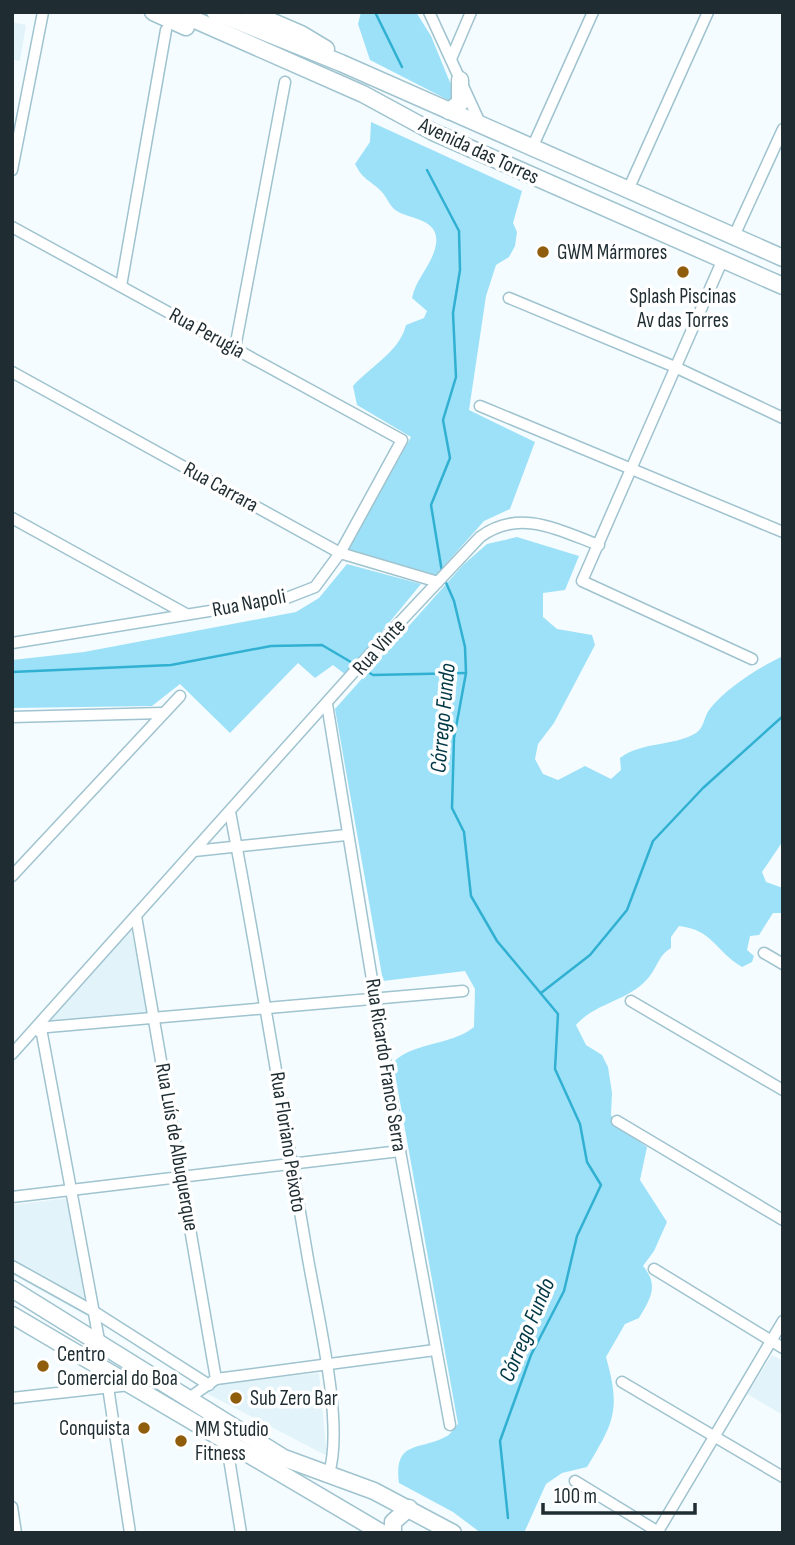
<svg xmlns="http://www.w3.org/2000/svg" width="795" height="1545" font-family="'Sofia Sans Condensed',sans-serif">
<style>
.built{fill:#e2f4fa}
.green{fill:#9ce1f8}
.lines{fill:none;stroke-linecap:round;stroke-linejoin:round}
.stream{stroke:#31b0d2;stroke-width:2.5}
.minor-casing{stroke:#9fc3cf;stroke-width:13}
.primary-casing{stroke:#9fc3cf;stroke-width:19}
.minor{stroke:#fff;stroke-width:10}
.primary{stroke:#fff;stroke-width:16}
.poi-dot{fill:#905d0d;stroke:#fff;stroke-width:2.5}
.labels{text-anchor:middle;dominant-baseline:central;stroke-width:7;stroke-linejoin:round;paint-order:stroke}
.street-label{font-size:21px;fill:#1f2d32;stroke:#fff}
.poi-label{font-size:21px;fill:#1f2d32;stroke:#fff;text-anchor:start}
.water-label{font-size:23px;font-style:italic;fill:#003745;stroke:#fff}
</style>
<rect width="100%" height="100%" fill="#f5fcff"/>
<g class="built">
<path d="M12,22L26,25L20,61L12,60Z"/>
<path d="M131,929L148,1014L46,1023Z"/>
<path d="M69,1198L87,1316L12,1274V1205Z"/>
<path d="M772,1355L783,1361V1415L747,1394Z"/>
<path d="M319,1373L327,1456L206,1393L220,1383Z"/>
</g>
<g class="green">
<path d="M361,12H416L431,36L456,97L452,102L370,60L358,24Z"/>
<path d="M371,122L522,191L513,223L517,232L515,246L509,257L496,265L486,296L469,410L535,442L510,509L484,521L436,575L348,549L411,437L357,405L353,386C371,366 400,351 406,325L424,318L427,311L412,298C416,278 433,264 436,244C440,217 407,220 394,209C389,204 386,196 381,191C370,180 363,180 355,164L370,142Z"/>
<path d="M517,537L579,556L565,590L543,593V617L557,629L592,635L595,645L554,723L538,744L535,759L543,774L558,780L585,766L611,779L621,770L620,758C643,741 672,747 696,733C704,728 704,717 709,710C726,688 758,668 783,656V841L762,872L766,882L783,888V913H773L759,935L750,936L747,950L754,956L752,962L742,967C714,950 713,930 679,926L671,937V948C658,956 658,966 649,977C630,1001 596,1002 576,1025L586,1045L602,1055L608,1067L612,1093L611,1115L616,1125L647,1147L640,1180L667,1222L654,1251L643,1266C659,1285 651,1298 639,1318L625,1324L606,1357C621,1410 614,1422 587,1467L562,1473L546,1484L524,1533H481L453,1512L399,1483C393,1439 421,1451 447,1436C451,1434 455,1427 458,1424L393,1063C411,1042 451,1046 474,1027L475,989L465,971L383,981L335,709L463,565L487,544Z"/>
<path d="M347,564L421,584L346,675L333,665L315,678L298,663L230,733L180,684L152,706L12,708V660L84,652L296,612L319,598Z"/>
</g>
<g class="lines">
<g class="stream">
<path d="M375,12L402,67"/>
<path d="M427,170L459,231L460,270L453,313L456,377L443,420L450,458L431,505L442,572"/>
<path d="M444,578L454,601L465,647L466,673L454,738L452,808L464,832L471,896L497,941L558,1014L555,1069L580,1124L587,1162L601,1185L577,1236L564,1291L531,1355L500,1441L508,1518"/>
<path d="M12,672L171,665L271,646L322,645L373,675L466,673"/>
<path d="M541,993L590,955L627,910L653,841L703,788L783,716"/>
</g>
<defs>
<g id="minor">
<path d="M429,12L480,123"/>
<path d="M451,59L471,12"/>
<path d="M532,148L593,12"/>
<path d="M12,170L43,12"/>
<path d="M628,190L708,12"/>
<path d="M12,227L402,440L340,553L315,587L284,599L12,643"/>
<path d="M734,236L783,129"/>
<path d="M723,259L582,581L752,659"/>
<path d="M121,286L166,30"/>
<path d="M509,298L675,367L783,418"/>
<path d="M235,348L285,82"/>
<path d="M12,372L340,553L438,582"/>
<path d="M480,406L783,532"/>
<path d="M12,518L186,614"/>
<path d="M327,704L400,1151L450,1425"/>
<path d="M12,717L162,713"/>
<path d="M230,812C258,957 281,1102 306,1247C315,1305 345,1421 329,1473"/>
<path d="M194,851L346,835"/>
<path d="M12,876L180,696"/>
<path d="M136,916L216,1379"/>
<path d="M764,953L783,964"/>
<path d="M631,1001L783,1090"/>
<path d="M36,1028L463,991"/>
<path d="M36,1028L42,1034L99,1340"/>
<path d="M12,1054L369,655L480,537C519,508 558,530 599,545"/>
<path d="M617,1121L783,1220"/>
<path d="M12,1197L400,1151"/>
<path d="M12,1266L93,1311L209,1385"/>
<path d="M654,1269L783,1348"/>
<path d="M622,1382L783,1477"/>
<path d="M108,1387L130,1533"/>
<path d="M12,1398L130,1385"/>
<path d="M189,1398L216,1379L435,1350"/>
<path d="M226,1440L241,1533"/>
<path d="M575,1481L660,1533"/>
<path d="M12,1507L16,1533"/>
<path d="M657,1533L783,1321"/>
</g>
<g id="primary">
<path d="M153,12L186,27"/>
<path d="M177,12L363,94L433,132L783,286"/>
<path d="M215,12L341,63L783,258"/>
<path d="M250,12L301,34L326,49"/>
<path d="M449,111L460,103V80"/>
<path d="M12,1289L284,1458L374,1491L453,1533"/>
<path d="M12,1315L382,1533"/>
<path d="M393,1533V1522L409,1508"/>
</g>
</defs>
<use href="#minor" class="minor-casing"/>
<use href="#primary" class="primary-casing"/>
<use href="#minor" class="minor"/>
<use href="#primary" class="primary"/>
</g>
<g class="poi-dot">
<circle cx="543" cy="252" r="7"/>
<circle cx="683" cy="272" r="7"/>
<circle cx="43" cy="1366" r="7"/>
<circle cx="236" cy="1398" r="7"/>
<circle cx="144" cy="1428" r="7"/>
<circle cx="181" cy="1441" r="7"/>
</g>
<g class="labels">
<g class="street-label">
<text transform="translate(479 151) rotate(25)">Avenida das Torres</text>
<text transform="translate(207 333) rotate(29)">Rua Perugia</text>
<text transform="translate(221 487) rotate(29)">Rua Carrara</text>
<text transform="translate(249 603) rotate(-11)">Rua Napoli</text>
<text transform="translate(379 647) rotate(-48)">Rua Vinte</text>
<text transform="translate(386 1065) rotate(81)">Rua Ricardo Franco Serra</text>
<text transform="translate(288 1142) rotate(81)">Rua Floriano Peixoto</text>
<text transform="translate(177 1147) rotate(80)">Rua Luís de Albuquerque</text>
</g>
<g class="poi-label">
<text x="557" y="252">GWM Mármores</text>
<text x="683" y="296" text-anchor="middle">Splash Piscinas<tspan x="683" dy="24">Av das Torres</tspan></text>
<text x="57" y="1354">Centro<tspan x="57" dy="24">Comercial do Boa</tspan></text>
<text x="250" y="1398">Sub Zero Bar</text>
<text x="130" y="1428" text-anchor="end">Conquista</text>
<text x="195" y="1429">MM Studio<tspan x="195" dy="24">Fitness</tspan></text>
</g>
<g class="water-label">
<text transform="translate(443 718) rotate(-85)">Córrego Fundo</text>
<text transform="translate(527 1330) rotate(-67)">Córrego Fundo</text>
</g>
</g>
<rect width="795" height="1545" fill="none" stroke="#1f2d32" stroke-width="28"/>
<path d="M543 1503v10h152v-10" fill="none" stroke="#1f2d32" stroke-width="3.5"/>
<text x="554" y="1503" font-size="21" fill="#1f2d32" stroke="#ffffff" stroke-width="5" paint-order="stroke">100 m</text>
</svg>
